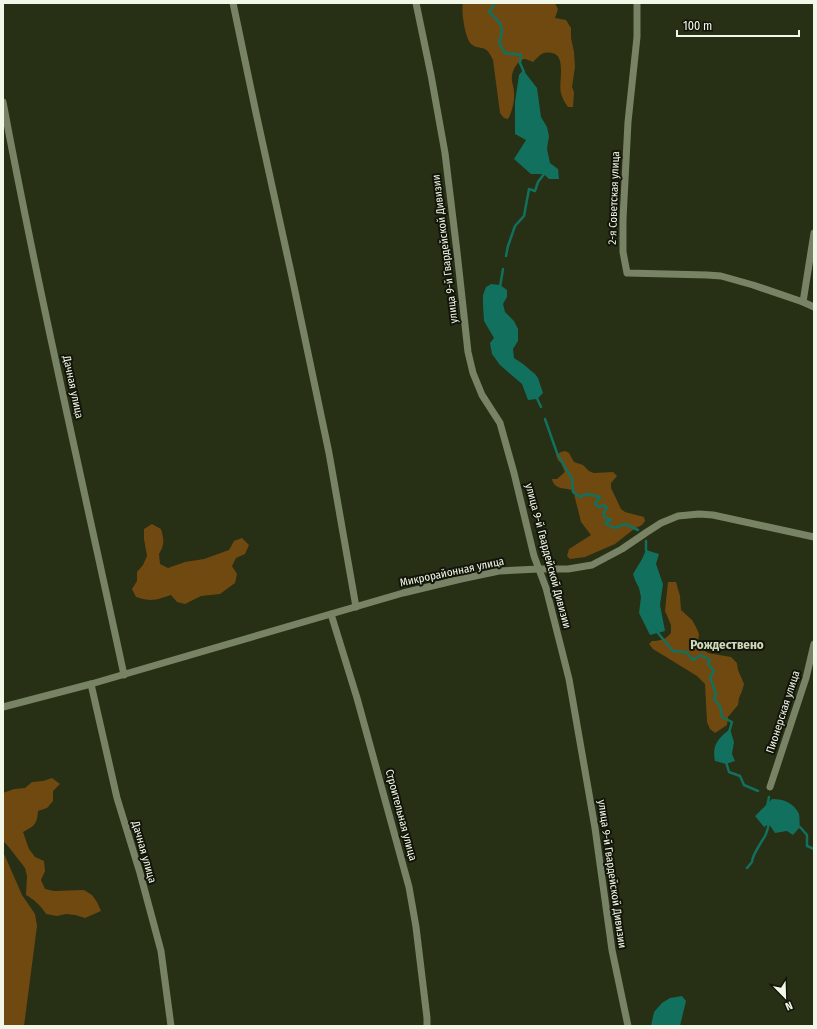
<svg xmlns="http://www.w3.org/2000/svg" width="817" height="1029" font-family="'Fira Sans Condensed',sans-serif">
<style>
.green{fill:#704910}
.water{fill:#12705e}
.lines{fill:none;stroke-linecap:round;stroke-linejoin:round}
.stream{stroke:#12705e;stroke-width:2.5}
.street{stroke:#788264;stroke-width:7}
.labels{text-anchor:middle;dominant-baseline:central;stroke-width:4;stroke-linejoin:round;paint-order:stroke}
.street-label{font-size:11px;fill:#f2f8e7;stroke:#12160a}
.quarter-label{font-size:13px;font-weight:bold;fill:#ced9b8;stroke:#12160a}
</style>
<rect width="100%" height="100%" fill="#272f15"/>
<g class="green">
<path d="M463,3H555L558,9L555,18L566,20L571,28V38L574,52L575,67L572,87L574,92L573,107H568C565,103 562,98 561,93C558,84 567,55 552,53C541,51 539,57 533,62C530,61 527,59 524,59C518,60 512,71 512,76C511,82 514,86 514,92C515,99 512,113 508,119L504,118L500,113L493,60C485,42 481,52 471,44C465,38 461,11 463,3Z"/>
<path d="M565,451L569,453L574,462L583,465L589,471L594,473L613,472L617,476L611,483V488L621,509L625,512L644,517L645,521L642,525L634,529L615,544L585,557L570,559L567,556L569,549L591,535L581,522L574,494L572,490C563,488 554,489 552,479H557L565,472L561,463L558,460L556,455L561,452Z"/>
<path d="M152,524L161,529C164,540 165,544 159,554L160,564L168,568L185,562L204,559L229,550L234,541L242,538L249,545L245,554L236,558L232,566L237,574L235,583L220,594L201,596L185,604L177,602L171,595C156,600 152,602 136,597L132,589L137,581V572L143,565L147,556L144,539V529Z"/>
<path d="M668,582H676L680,596L681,610L692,620L696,627L699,634L698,641L701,648L708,653L731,657L737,663L738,670L744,684L742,691L739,698L738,705L728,717L727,725L715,733L710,729L707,722L705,684L697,676L653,649L649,644L652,641C661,641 666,639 671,633V625L665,611Z"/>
<path d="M52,778L60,784L53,791V801L47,808L38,811C37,825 34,826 23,832L29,849L35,857L44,861L45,871L41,880L45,889L54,891L84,890L92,895L97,902L101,911L85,918L75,915L66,914L57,916L46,914C41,906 35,900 26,895L27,876L25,868L8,846L3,841V793L14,789L25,788L32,782L43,781Z"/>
<path d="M3,853L5,856L22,895L35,914L37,926L24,1026H3Z"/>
</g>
<g class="water">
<path d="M523,70L537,88L541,117L547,127L549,136L547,149L550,163L558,169L559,179H549L544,174H531L514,159L526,140L515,134V102L519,75Z"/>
<path d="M491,284L500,285L507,290V297L503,304L505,312L514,321L518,329V341L513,349L514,358L523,364L535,374L538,378L543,393L537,399L528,400L522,384L500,365L492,354L490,343L494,338L484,321L483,305V295L486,287Z"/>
<path d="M646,550L659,554L656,564L663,584L660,605L665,631L650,635L639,613L641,597L639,588L635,580L633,574L642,559Z"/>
<path d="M730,729L734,742L732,754L735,761L726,764L715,761C712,744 718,739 730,729Z"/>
<path d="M772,799C784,799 794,803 799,814C800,818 799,823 800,827L793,835L787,831L775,833L769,824L764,827L755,816Z"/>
<path d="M682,996L686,1001L680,1026H651L654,1012L662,1003L670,998Z"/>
</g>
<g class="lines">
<g class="stream">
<path d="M495,3L489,12C501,22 505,27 499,43L505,53L521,55L520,63L524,72"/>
<path d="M506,256L508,246L515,226L524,216L529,189L535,191L538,182L544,174V172"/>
<path d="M500,287L503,269"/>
<path d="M536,396L541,407"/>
<path d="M545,419L557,453L572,479L573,492L580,497L587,494L600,497L595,504L599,507L604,505L607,508L604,512V517L611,520L605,523L614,528L625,524L638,530"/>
<path d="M646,541V550L647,553"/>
<path d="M658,630V633L673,651L686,652L693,660L701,655L710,660L708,664L714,671L710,677L716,694L714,699L720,706L722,717L732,722L729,732"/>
<path d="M726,762L729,772L740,776L744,785L758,791"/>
<path d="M767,807L769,797"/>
<path d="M797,827H800L807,835V846L814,849"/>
<path d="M747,868L752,862C752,855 761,843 765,836C767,832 768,828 769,823"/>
</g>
<g class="street">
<path d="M233,3L256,113L292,277L329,453L356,607"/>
<path d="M416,3L431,75L445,153L457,252L468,352L473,373L482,395L500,423L514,473L534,556L546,588L569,679L595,828L612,950L628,1026"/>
<path d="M637,3V37L628,122L623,219V252L627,273L707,275L721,276L753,285L803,302L814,307"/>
<path d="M3,102C39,294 83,484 124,675"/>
<path d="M803,302L814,233"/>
<path d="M331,614L357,698L409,887L416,927L427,1018V1026"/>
<path d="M91,684L117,798L140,873L161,951L171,1026"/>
<path d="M3,707L91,684L403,593L461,579L499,571L539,569H568L592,565L622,549L647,532L661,523L678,516L699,514L713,515L814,537"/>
<path d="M770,787L806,678L814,644"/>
</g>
</g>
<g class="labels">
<g class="street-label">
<text transform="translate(614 198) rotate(-88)">2-я Советская улица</text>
<text transform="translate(445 249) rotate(-97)">улица 9-й Гвардейской Дивизии</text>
<text transform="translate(73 387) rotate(78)">Дачная улица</text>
<text transform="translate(548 556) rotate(75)">улица 9-й Гвардейской Дивизии</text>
<text transform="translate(452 572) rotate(-12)">Микрорайонная улица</text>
<text transform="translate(783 712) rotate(-72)">Пионерская улица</text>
<text transform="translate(401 815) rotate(75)">Строительная улица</text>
<text transform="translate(144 852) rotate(74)">Дачная улица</text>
<text transform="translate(612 874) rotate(82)">улица 9-й Гвардейской Дивизии</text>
</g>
<g class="quarter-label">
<text x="727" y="644">Рождествено</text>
</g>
</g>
<rect width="817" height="1029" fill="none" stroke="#f2f8e7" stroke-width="8"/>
<g transform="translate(785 997) rotate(157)" stroke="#12160a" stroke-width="3" paint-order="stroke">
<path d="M0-3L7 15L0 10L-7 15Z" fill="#f2f8e7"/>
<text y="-6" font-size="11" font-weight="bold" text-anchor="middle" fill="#f2f8e7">N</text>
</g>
<path d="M677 30v6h122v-6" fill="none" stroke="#f2f8e7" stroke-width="2"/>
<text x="683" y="30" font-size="12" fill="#f2f8e7" stroke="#12160a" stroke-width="3" paint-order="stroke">100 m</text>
</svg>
